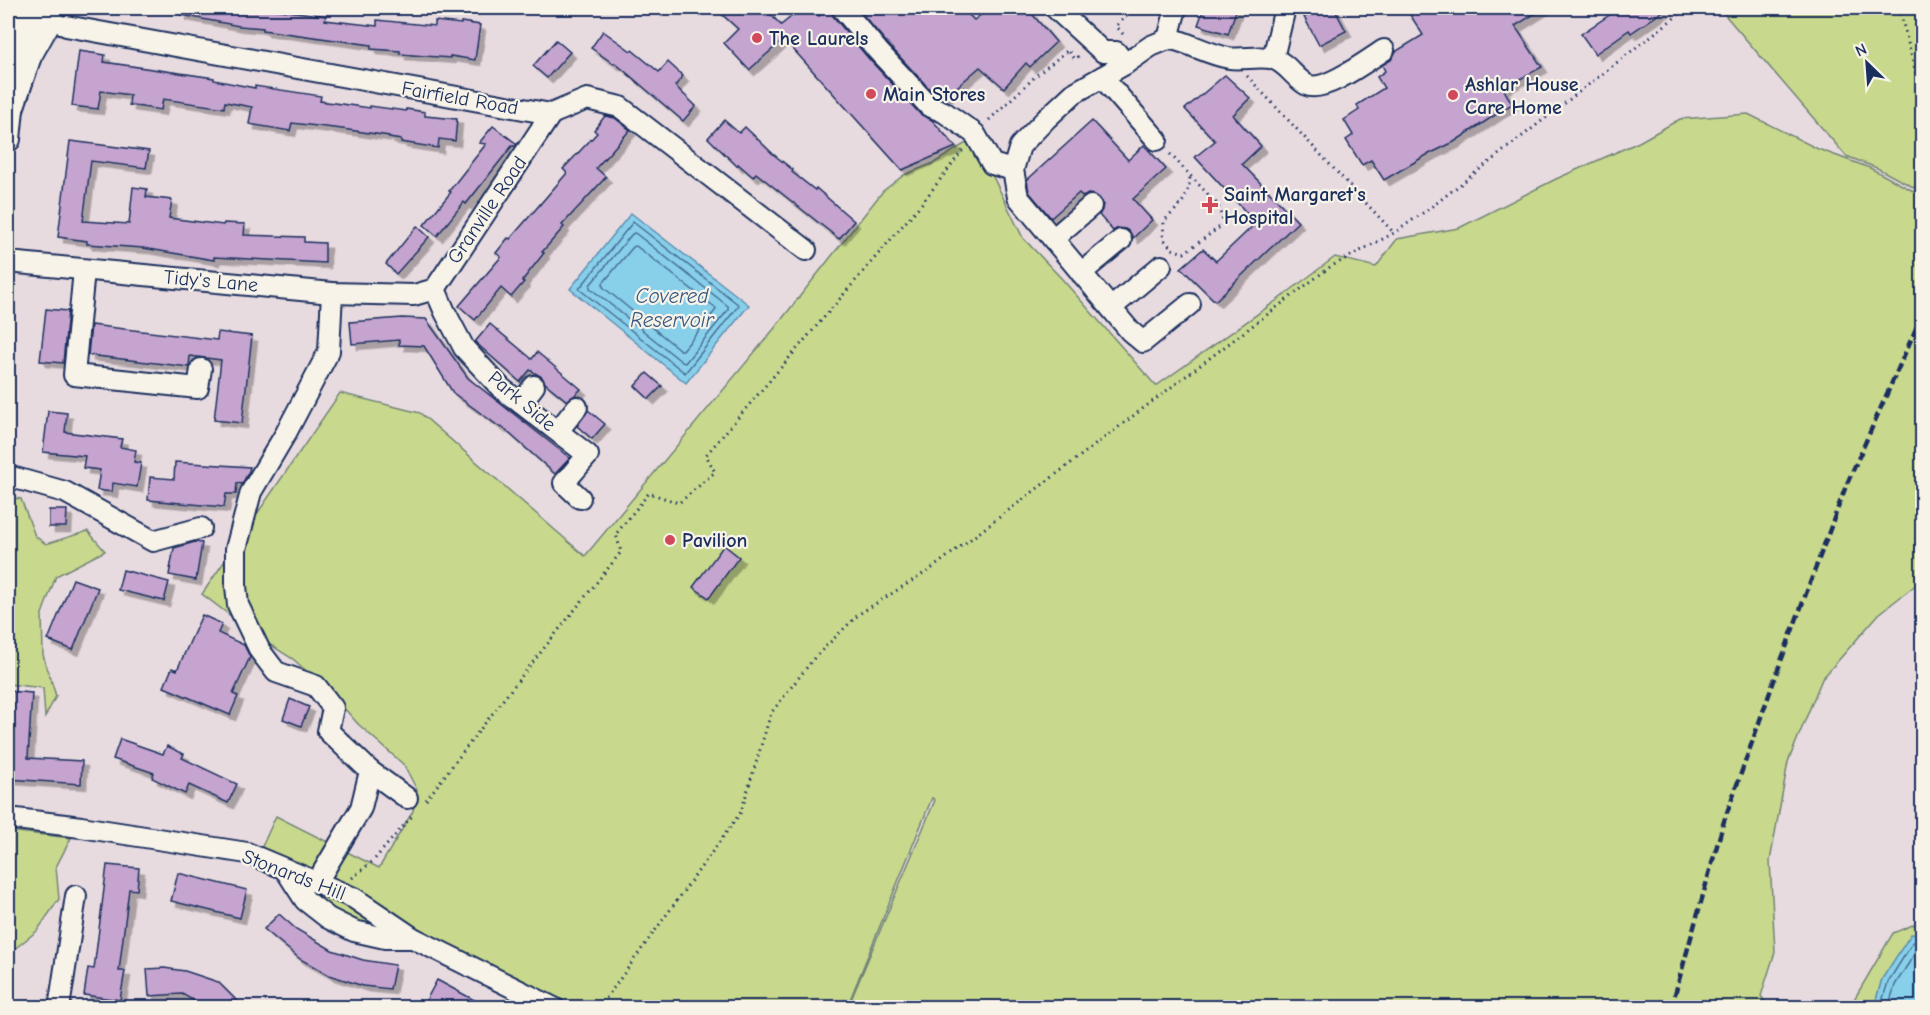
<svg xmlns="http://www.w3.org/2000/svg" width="1930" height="1015" font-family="'Comic Neue',sans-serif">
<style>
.green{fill:#c8d98d;stroke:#728476;stroke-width:1.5}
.water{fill:#88cfea;stroke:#5c8fb2;stroke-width:1.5}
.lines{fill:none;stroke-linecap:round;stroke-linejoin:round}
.shore{stroke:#476f96;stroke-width:1.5}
.building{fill:#c5a4cf;stroke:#1b2f5e;stroke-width:1.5;filter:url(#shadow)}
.minor-casing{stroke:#1b2f5e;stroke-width:24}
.major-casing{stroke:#1b2f5e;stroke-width:28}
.path{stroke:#1b2f5e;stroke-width:3;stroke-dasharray:1.5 4.5;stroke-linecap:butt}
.minor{stroke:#f7f3e8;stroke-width:20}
.major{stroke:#f7f3e8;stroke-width:24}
.rail{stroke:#1b2f5e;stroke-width:4.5;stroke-dasharray:9 4.5;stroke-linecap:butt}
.poi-dot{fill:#d1495b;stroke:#f7f3e8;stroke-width:2}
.labels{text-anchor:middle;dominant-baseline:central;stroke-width:4.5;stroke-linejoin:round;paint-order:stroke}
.poi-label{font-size:20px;font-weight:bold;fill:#1b2f5e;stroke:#f7f3e8;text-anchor:start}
.street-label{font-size:20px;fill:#1b2f5e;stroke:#f7f3e8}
.water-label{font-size:21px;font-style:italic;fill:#365781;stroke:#f7f3e8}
</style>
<defs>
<filter id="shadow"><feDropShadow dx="5.5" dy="5.5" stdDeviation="0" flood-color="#0004"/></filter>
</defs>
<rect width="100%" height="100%" fill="#e8dbe0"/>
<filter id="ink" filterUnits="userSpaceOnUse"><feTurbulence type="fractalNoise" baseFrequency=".0167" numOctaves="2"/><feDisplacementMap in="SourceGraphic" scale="12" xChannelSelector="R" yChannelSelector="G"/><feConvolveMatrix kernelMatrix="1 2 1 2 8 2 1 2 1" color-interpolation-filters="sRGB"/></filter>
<g filter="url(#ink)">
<g class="green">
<path d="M1719,8H1922V176L1915,188L1877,168L1846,156Z"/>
<path d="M1748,114L1818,149L1870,168L1917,193L1922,185V580L1879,614L1822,679L1788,762L1770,861L1775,952L1761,996L1769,1007H848L935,800L932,798L847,1007H558L490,967L260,851L276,816L379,868L413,811L417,790L404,765L358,724L330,692L293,659L261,639L202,594L340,393L420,413L585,556L774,329L883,191L904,175L934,163L974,138L1023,238L1062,279L1156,386L1280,298L1335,257L1376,267L1397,239L1459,228L1556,179L1639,142L1680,119Z"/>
<path d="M8,497L21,499L35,536L46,544L88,531L105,551L56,576L42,614L43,655L56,696L45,717L43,688L8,684Z"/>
<path d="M8,831L71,838L56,867L59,899L37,931L8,954Z"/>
<path d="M296,877L392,930L365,928L315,902Z"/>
<path d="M1922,921V935H1911L1882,979L1874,1007L1849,1008L1893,933Z"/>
</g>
<g class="water">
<path d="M631,213L749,305L686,383L570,289Z"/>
<path d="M1911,934L1922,935V1007H1874L1882,979Z"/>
</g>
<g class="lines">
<g class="shore">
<path d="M633,222L739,305L685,373L579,289Z"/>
<path d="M635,233L728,306V310L685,363L682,362L590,288V285L632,234Z"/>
<path d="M636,246L716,308L715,311L683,350H680L603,287V283L633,247Z"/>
<path d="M1880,1008L1888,982L1913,942L1922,941"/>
<path d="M1888,1008L1895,985L1917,950L1922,948"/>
</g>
</g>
<g class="building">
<path d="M182,8H265L326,16L325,20L377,26V20L435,26V21L461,24V22L480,25L475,60L450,56V58L400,54V51L371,49V45L263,30V28L239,26L181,15Z"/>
<path d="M715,8H764L781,25L802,8H812L819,16L830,8L833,16L869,59L920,114L932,120L956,147L902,170L784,39L749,70L724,43L738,29Z"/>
<path d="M857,8H962L974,20L990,8H1027L1056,42L1030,67L1026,63L1004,88L980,67L943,99L936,96L887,43Z"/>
<path d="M1204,8H1237L1228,34L1198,25Z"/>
<path d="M1321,8H1334L1346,31L1319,45L1304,17Z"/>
<path d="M1418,8H1485L1489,14L1501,8H1544L1515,26L1542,67L1503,88L1512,104L1454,142L1425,156L1384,180L1371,160L1362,165L1346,140L1353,135L1344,120L1359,110L1357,105L1384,88L1377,77L1385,71L1382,65L1391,60L1395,52L1423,35L1409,13Z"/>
<path d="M1620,8H1668L1631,33L1629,30L1595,54L1581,34Z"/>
<path d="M603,31L631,51L632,50L659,72L668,62L683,76L675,86L696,106L683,121L615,63L614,64L591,48Z"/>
<path d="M556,40L570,52L547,78L533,66Z"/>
<path d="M79,51L105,55L104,62L214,78V80L255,88V86L321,96L320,101L370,108V106L406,111V109L425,112V116L457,119L455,141L439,139L438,148L401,142V140L389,138V136L342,129L292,123L290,131L249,124L252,107L225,102L224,108L163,99L161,110L129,105L130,95L101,91L98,109L72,106Z"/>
<path d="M1225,75L1250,98L1233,115L1261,146L1242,164L1298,222L1215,301L1181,268L1203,249L1216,261L1256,223L1195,157L1215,141L1185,109Z"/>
<path d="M605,116L615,118L630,130L596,168L606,177L562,225L564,227L542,252L544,253L522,281L524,282L511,297L501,288L475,320L459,306L501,257L496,253L508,238L510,239L567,173L563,169L597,133L594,130Z"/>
<path d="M724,120L739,133L745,127L773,154L793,170L792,172L815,190L816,188L854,221L839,239L756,173L753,177L738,164L737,166L708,138Z"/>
<path d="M1092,121L1128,160L1144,145L1166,169L1133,199L1152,220L1133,238L1130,232L1125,229L1118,228L1113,231L1099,215L1102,210L1103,204L1100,199L1095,195L1088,194L1083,197L1079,193L1051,218L1029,192L1027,180Z"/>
<path d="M493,126L517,144L515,146H512L466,204L464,202L437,236L424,225L451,192L449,191L486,144L479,143Z"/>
<path d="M70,141L149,151L146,168L91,161L83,221L129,224L133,187L147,189L146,197L172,200L169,218L223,225L224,223L245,224L244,235L304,237V242L325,243V263L214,257V260L143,248L87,244V241L58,237Z"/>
<path d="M417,226L429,237L396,274L386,264Z"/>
<path d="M46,309L68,311L63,363L40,361Z"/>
<path d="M402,318L426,319L468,378L570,458L555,474L502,427L501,428L453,393L424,346L399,345V340L352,344L350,322Z"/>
<path d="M490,324L532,359L537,352L581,389L575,395L567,401L545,383L542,377L530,370L520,382L475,342Z"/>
<path d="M91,325L217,340L218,332L252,336L242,423L214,420L221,360L190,356L189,367L88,355Z"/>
<path d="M647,373L662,386L649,399L635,386Z"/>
<path d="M588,410L605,424L592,439L577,426Z"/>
<path d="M48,411L67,413L65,432L122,439L120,447L136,450L134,462L141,463L137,487L113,483L112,492L97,490L100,470L83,468L85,456L43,452Z"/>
<path d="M175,462L250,467L249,471L242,484L237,483L236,494H226L224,507L148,500L150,477L174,479Z"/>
<path d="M49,510H67L66,527H49Z"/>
<path d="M195,542L202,543L196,580L169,575L174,548Z"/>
<path d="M724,545L739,557L709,598L693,587Z"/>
<path d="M123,570L169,582L164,601L118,590Z"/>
<path d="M73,579L98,588L73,650L48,640Z"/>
<path d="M202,615L222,624L218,633L244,645L250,657L233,694L238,696L230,715L164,687L172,668L177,670Z"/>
<path d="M8,691L32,693L28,758L82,761L81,784L8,779Z"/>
<path d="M290,699L309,707L301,726L283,719Z"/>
<path d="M120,739L163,754L167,746L184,754L182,758L237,784L228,803L189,785L185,794L152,778L154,773L113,759Z"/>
<path d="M107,865L139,868L137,890L129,889L119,971H125L120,1000L84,995L88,968L94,969Z"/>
<path d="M178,873L247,890L240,918L171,901Z"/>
<path d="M279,914L296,929L332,950L363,960L395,965L390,989L363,986L329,975L300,959L264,929Z"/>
<path d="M164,968L185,971L218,982L244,1008H208L182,994L149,996L147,969Z"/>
<path d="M437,980L489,1008H422Z"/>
</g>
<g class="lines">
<defs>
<g id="minor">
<path d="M842,8L878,51L929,106L944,112L975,134L992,164L1013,170"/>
<path d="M1055,8L1103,52H1116L1125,64"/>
<path d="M66,26L551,114L587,99L620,107L806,250"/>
<path d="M1168,39L1176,8"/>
<path d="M1273,58L1285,8"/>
<path d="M1102,77L1157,140"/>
<path d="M1053,239L1091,206"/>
<path d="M8,262L332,293L414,295L435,289L551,114"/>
<path d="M84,270L74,375L198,388L201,369"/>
<path d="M1081,273L1121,240"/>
<path d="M435,289L445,312L464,348L501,388L588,455L564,483L580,498"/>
<path d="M1190,304L1143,342L1130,331L1018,197L1013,170L1020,146L1046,119L1074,93L1125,64L1151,46L1168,39L1176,40C1193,45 1211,55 1229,58C1242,60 1262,55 1274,59C1288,64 1294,78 1307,85C1325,93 1368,60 1384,50"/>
<path d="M1111,308L1161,266"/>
<path d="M521,403L534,386"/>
<path d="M558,431L577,407"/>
<path d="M8,476L65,492L153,541L201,528"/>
<path d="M370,771L407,798"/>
<path d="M8,818L81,827L247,853L354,898L413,938L554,1008"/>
<path d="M285,869L305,900L328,918L354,931L385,938H413"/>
<path d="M317,882L361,808L370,771L328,731L333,708L316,686L276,672L260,651L238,605L236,586V549L251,492L286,433L329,351L332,293"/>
<path d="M59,1008L76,896"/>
</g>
<g id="major">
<path d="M8,44L10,8"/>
<path d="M8,53L11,109L8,139"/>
<path d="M29,56L47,24L53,8"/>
<path d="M11,109L28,59L29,8"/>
</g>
</defs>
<use href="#minor" class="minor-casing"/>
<use href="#major" class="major-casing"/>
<g class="path">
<path d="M1899,8L1922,97"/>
<path d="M1123,34L1116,26L1134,8"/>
<path d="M1247,76L1394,233"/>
<path d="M989,120L1038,74L1068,50L1075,59L1079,56"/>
<path d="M1170,154L1218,205L1224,224L1184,253L1172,249L1163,238L1164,221C1180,205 1189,200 1190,175"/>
<path d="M426,800L509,692L621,552L616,534L649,493L679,503L715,472L706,455L922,203L963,150"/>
<path d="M352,878L373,861L412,816"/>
<path d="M599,1008L741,812L771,713L815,657L859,614L931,569L1330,267L1394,233L1430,208L1687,8"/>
</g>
<use href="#minor" class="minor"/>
<use href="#major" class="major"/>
<path class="rail" d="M1671,1008L1724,821L1781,661L1846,486L1922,315"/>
</g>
</g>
<g class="poi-dot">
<circle cx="757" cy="38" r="6"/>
<circle cx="871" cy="94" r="6"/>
<circle cx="1453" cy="95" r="6"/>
<path d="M1207 196h6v6h6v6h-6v6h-6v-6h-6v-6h6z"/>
<circle cx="670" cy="540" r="6"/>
</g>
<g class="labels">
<g class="poi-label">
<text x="769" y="38">The Laurels</text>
<text x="1465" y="84">Ashlar House<tspan x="1465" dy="23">Care Home</tspan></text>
<text x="883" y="94">Main Stores</text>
<text x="1224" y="194">Saint Margaret's<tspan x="1224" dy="23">Hospital</tspan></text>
<text x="682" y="540">Pavilion</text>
</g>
<g class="street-label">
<text transform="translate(460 98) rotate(10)">Fairfield Road</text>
<text transform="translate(487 210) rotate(-56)">Granville Road</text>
<text transform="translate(211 281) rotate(5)">Tidy's Lane</text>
<text transform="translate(522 401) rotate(40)">Park Side</text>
<text transform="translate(294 875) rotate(21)">Stonards Hill</text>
</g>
<g class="water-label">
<text x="672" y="296">Covered<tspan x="672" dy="24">Reservoir</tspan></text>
</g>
</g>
<rect width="1930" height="1015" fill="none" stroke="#f7f3e8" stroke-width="30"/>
<rect x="15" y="15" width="1900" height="985" fill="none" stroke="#1b2f5e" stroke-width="2" filter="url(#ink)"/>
<g transform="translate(1867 63) rotate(335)" stroke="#f7f3e8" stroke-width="4.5" paint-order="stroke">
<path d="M0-4.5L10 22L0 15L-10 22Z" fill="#1b2f5e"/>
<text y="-9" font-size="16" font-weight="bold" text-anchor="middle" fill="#1b2f5e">N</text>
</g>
</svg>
